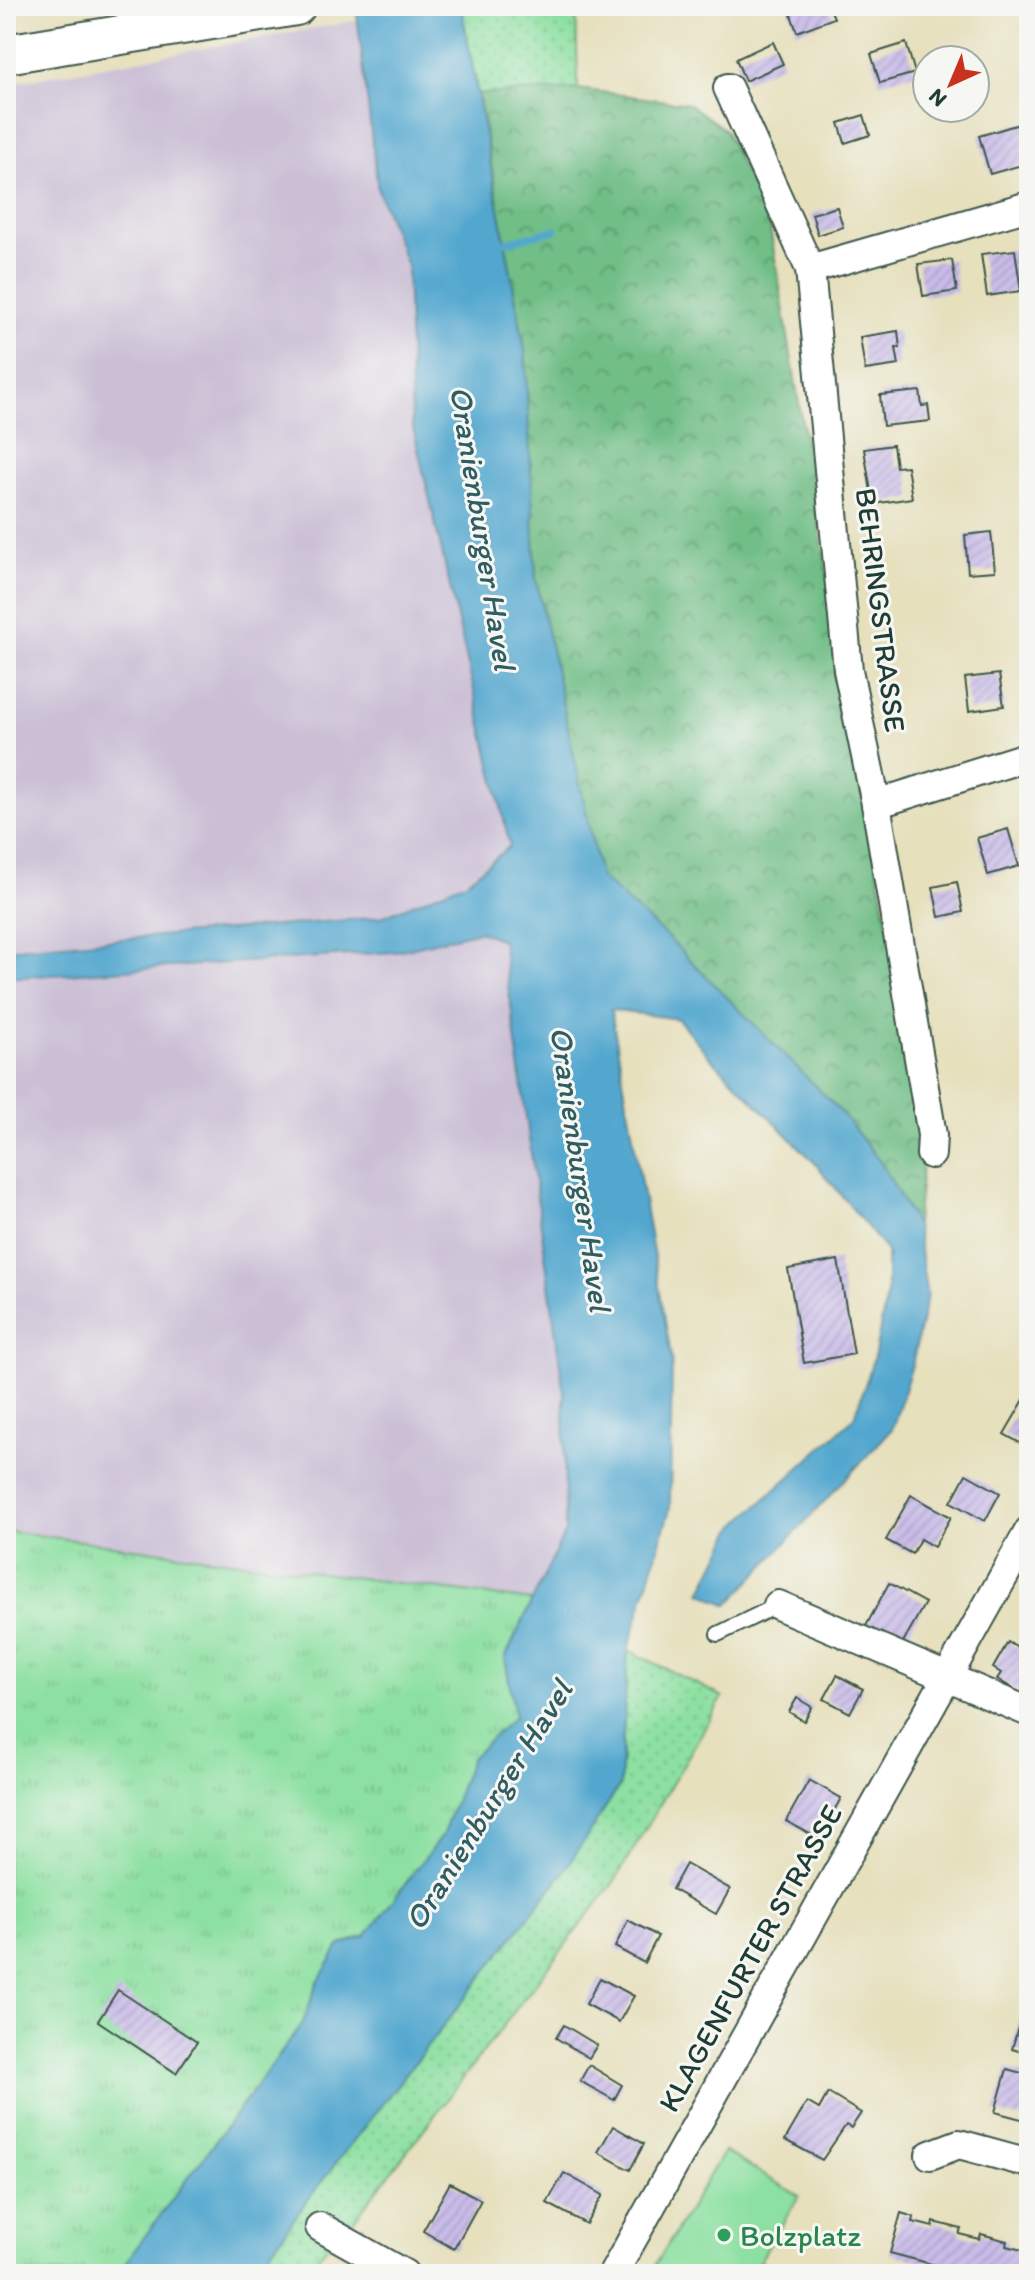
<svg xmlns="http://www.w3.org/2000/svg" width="1035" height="2280" font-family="Itim,sans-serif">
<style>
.industrial{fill:#cbbfd5}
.grass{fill:url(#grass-tufts);stroke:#568e6a;stroke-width:2}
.forest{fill:url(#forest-crowns);stroke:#487e5e;stroke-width:2}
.park{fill:url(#park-dots);stroke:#568e6a;stroke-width:2}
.pitch{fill:#8ce0a1;stroke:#568e6a;stroke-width:2}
.water{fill:#53a7cf;stroke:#397282;stroke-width:2}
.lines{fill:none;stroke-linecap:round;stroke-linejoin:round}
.stream{stroke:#53a7cf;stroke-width:7}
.building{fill:url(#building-hatch)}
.lane-casing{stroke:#3d5549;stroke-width:18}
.street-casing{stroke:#3d5549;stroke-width:32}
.secondary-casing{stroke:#3d5549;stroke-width:42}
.lane{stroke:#fff;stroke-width:14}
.street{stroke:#fff;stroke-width:28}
.secondary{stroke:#fff;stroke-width:38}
.leisure-dot{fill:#2e9e5b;stroke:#f6f6f2;stroke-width:3}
.labels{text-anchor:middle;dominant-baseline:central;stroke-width:6;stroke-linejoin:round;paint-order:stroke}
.street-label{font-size:30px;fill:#1f3d34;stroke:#f6f6f2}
.leisure-label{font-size:30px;fill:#27864d;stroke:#f6f6f2;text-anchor:start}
.water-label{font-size:32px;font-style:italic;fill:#2f5d62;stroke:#f6f6f2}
</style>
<defs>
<pattern id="grass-tufts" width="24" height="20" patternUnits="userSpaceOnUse" patternTransform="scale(2)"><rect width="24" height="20" fill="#8ce0a1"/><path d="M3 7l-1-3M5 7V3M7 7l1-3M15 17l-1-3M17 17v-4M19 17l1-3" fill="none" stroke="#78c18b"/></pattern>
<pattern id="forest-crowns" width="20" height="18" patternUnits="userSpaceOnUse" patternTransform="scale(2)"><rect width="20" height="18" fill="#71be87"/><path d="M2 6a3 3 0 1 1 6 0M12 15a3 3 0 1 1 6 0" fill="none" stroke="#5c9c6f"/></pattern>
<pattern id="park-dots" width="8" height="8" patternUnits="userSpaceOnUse" patternTransform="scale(2)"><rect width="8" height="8" fill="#8ce0a1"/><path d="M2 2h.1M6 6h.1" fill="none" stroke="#78c18b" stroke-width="1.8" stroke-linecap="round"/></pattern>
<pattern id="building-hatch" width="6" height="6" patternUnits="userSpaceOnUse" patternTransform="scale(2)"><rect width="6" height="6" fill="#c9bce8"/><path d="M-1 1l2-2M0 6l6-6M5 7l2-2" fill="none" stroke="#aca2c8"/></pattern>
</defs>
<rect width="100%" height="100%" fill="#f6f6f2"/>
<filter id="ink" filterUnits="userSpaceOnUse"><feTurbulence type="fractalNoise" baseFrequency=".0125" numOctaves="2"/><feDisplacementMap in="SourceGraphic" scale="16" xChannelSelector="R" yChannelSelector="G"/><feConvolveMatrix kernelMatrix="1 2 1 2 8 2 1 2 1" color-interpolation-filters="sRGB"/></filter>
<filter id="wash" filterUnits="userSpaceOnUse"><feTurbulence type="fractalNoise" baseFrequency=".006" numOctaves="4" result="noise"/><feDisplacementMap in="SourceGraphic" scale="32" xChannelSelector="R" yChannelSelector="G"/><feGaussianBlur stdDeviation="1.8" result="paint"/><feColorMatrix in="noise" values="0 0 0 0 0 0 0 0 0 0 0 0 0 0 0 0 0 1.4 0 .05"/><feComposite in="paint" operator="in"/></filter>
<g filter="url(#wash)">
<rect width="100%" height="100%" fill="#e6e0bd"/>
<g class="industrial">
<path d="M360,20L378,190L407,266L412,423L510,846L466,882L381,917L6,949V84Z"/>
<path d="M479,931L502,940L564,1394L565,1533L532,1601L6,1531V978L394,952Z"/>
</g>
<path class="grass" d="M6,1531L532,1601L505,1658L515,1716L471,1758L443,1834L366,1936L340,1945L317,1984L303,2023L117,2274H6Z"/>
<path class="forest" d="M578,89L689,104L725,130L769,222L864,796L926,1130L916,1225L881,1163L840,1111L667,937L600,877L536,579L525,349L478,94Z"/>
<g class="park">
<path d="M461,6H576L578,89L478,94Z"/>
<path d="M628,1650L723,1697L616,1879L348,2228L327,2247L303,2274H254L318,2186L563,1873L620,1785Z"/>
</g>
<path class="pitch" d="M724,2151L799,2196L752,2274H650Z"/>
<path class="water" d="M356,6H461L525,349L536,579L600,877L667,937L840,1111L881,1163L916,1225L927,1296L912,1365L892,1429L728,1605L701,1592L734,1527L855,1417L875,1353L887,1294V1251L815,1163L709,1056L678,1019L611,1010L672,1361L670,1509L628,1650L620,1785L563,1873L318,2186L254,2274H117L303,2023L317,1983L340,1945L366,1936L443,1834L471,1758L515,1716L505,1658L565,1532L564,1394L502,940L479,931L394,952L6,978V949L381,917L466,882L510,846L412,423L407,266L378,190Z"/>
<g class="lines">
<path class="stream" d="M499,244L555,230"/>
</g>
<g id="blocks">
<g class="building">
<path d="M788,6H829L834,18L797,32Z"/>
<path d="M773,42L783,64L745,81L736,59Z"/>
<path d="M906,43L915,73L880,83L871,54Z"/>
<path d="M864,115L870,135L845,143L839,123Z"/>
<path d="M1029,121V163L990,174L979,136Z"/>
<path d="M837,207L843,227L818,235L812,214Z"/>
<path d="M1015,250L1021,291L987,296L981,254Z"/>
<path d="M952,260L957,291L923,296L918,264Z"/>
<path d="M898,331L900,348H896L899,365L865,370L860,337Z"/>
<path d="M920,391L922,406L928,405L930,421L883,426L880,395Z"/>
<path d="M893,445L896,467L907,466L912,498L873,504L864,449Z"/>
<path d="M991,532L995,571L968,573L965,535Z"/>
<path d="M999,674L1004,706L969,711L965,678Z"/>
<path d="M1008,829L1019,866L988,875L977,838Z"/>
<path d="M957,882L963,912L939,917L933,887Z"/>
<path d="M6,1113L12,1114L8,1143H6Z"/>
<path d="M838,1260L854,1354L804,1363L788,1269Z"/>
<path d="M1025,1398L1029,1400V1448L1004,1434Z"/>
<path d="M966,1474L1000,1493L985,1521L951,1502Z"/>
<path d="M911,1495L951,1517L934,1547L920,1539L912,1554L886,1540Z"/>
<path d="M889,1583L925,1603L901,1646L866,1626Z"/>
<path d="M1008,1642L1029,1655V1683L1022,1694L997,1679L1001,1673L993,1668Z"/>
<path d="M837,1675L863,1689L850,1713L824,1699Z"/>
<path d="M797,1698L812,1707L804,1721L789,1712Z"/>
<path d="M809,1780L841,1798L819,1839L786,1821Z"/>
<path d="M686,1864L730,1889L716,1914L672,1889Z"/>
<path d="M628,1920L658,1936L644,1963L615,1947Z"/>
<path d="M600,1978L634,1996L619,2022L586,2004Z"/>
<path d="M118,1990L197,2042L176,2073L98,2021Z"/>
<path d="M1024,2006L1029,2007V2054L1012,2049Z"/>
<path d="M564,2025L597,2045L589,2058L556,2038Z"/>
<path d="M589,2065L622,2085L614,2100L580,2081Z"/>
<path d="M1007,2069L1029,2075V2121L995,2112Z"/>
<path d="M828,2093L861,2113L851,2128L846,2125L822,2160L785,2140L807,2102L819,2109Z"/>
<path d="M613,2126L644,2144L630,2170L598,2152Z"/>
<path d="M564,2173L603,2195L586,2224L547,2203Z"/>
<path d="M450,2183L481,2200L454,2249L423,2231Z"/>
<path d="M901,2213L914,2217L913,2222L933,2227L934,2222L961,2229L959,2234L979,2239L981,2234L1007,2241L1006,2246L1026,2251L1029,2243V2274H969L890,2253Z"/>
</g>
</g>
</g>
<g filter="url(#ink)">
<use href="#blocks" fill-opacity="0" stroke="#3d5549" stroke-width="2"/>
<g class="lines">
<defs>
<path id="lane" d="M718,1634L778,1605"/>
<g id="street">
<path d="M728,88L810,269L848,670L876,804L932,1135L931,1154"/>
<path d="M810,269L1029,206"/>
<path d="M876,804L1029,756"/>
<path d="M778,1605L1029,1712"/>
<path d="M930,2155L959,2144L1029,2163"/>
<path d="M320,2227L404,2274"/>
<path d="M613,2274L1029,1531"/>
</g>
<path id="secondary" d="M6,54L296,6"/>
</defs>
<use href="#lane" class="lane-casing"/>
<use href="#street" class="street-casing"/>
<use href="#secondary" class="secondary-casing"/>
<use href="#lane" class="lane"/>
<use href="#street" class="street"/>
<use href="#secondary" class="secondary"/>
</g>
</g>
<circle class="leisure-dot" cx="724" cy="2235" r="8"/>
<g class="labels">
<g class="street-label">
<text transform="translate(881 610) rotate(83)">BEHRINGSTRASSE</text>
<text transform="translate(750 1958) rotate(-61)">KLAGENFURTER STRASSE</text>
</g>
<g class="leisure-label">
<text x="740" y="2235">Bolzplatz</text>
</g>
<g class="water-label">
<text transform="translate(483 528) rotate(81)">Oranienburger Havel</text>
<text transform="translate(581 1169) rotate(82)">Oranienburger Havel</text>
<text transform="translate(488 1805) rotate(-58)">Oranienburger Havel</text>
</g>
</g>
<rect width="1035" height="2280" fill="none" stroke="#f6f6f2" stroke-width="32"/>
<g transform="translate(951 84) rotate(224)"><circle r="38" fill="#f6f6f2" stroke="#a0aca6" stroke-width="2"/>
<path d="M0-6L14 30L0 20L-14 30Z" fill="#c8321e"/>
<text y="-12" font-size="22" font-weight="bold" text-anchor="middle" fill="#1f3d34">N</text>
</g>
</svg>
